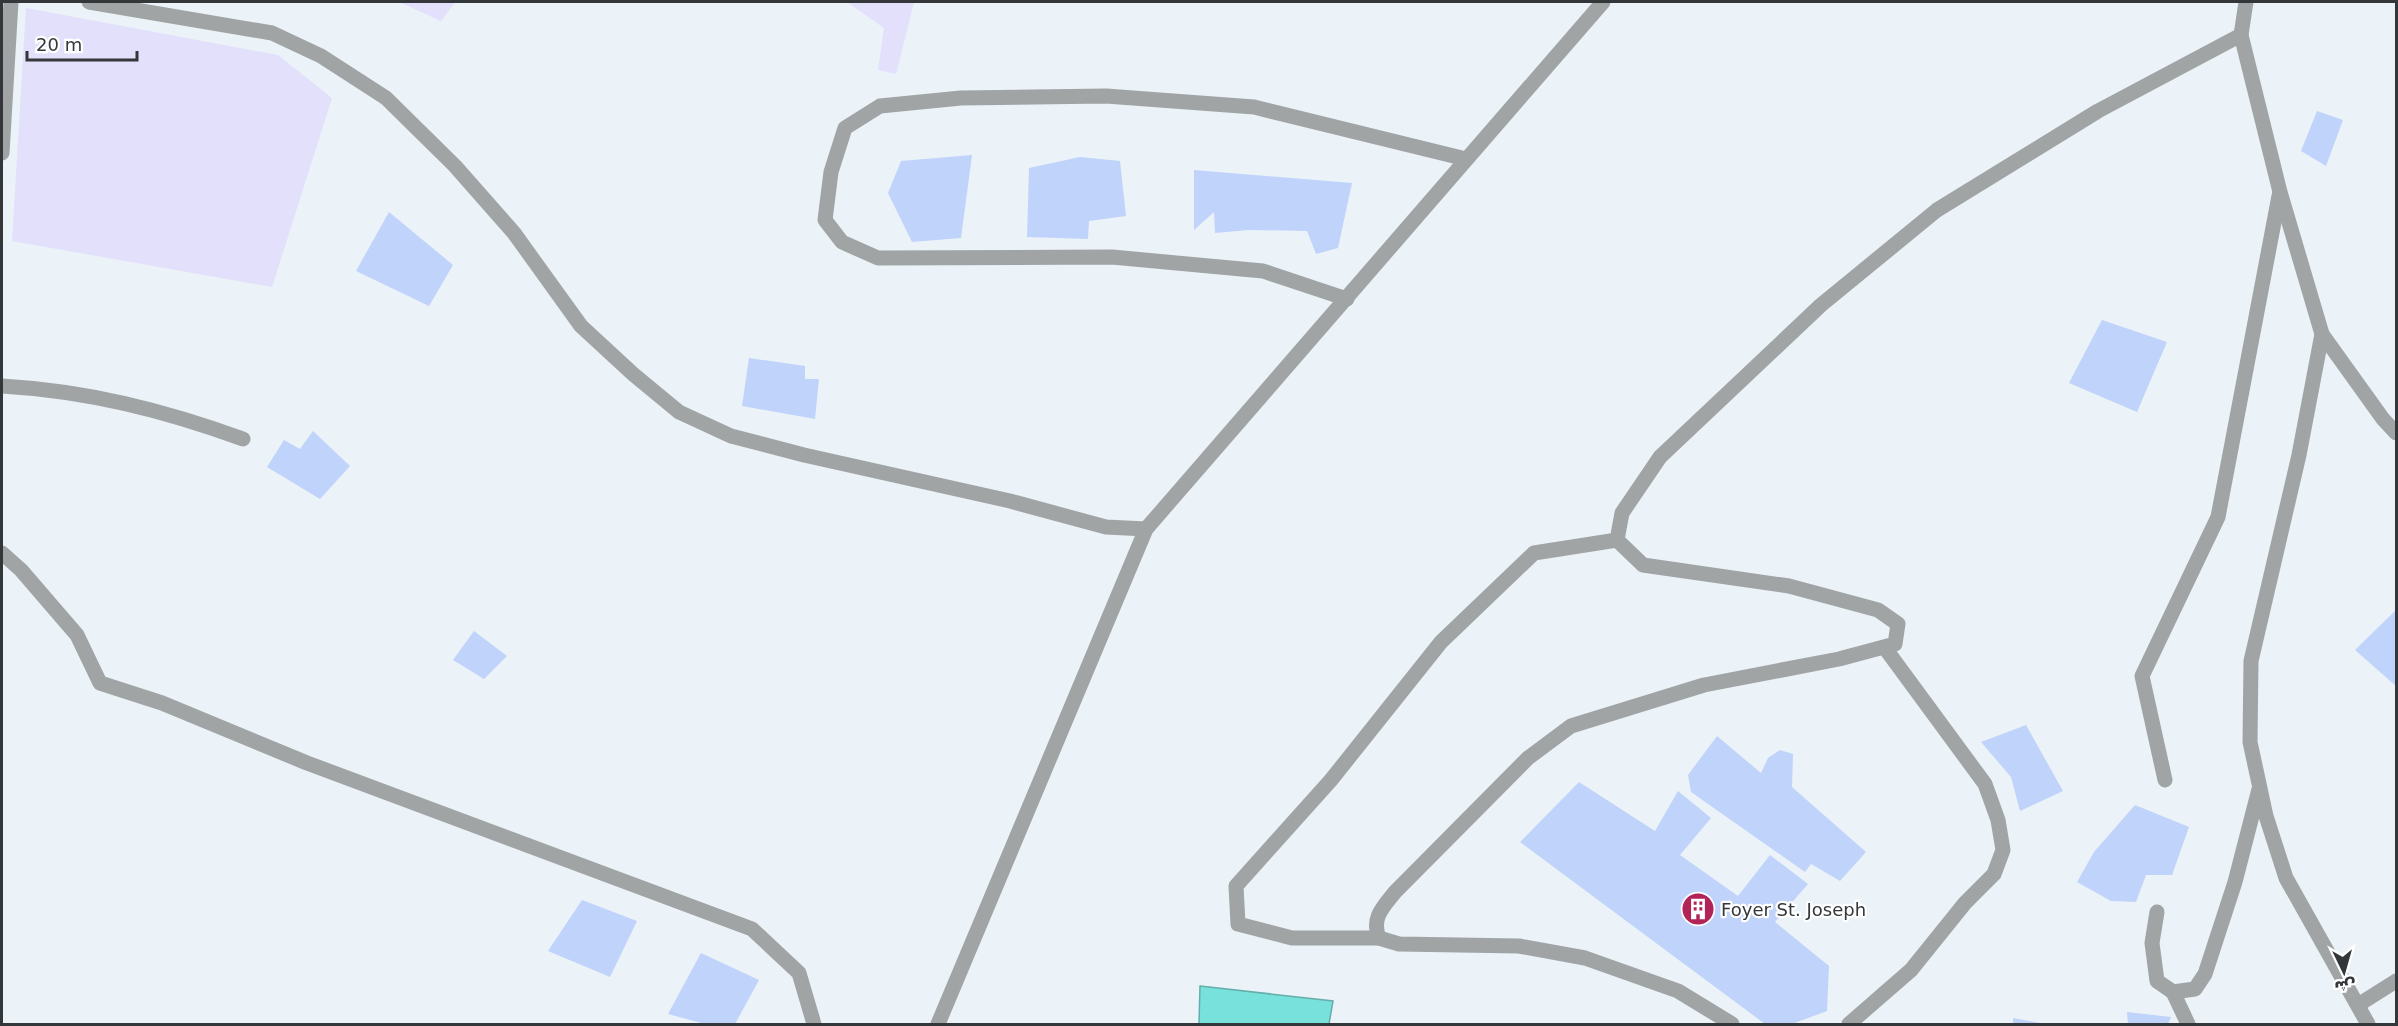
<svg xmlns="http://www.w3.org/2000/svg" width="2398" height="1026" font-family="'DejaVu Sans',Cairo,sans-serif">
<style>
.green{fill:#e2e0fa}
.water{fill:#79e1dc;stroke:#64aeab;stroke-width:1.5}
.building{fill:#c0d3fa}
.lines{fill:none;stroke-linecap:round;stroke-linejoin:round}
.minor{stroke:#a0a4a5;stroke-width:15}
.labels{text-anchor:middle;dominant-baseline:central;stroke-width:4.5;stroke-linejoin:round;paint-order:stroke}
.poi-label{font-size:18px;fill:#343739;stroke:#fefffe;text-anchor:start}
</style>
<rect width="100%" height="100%" fill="#ebf2f8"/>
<g class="green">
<path d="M399,2H455L441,21Z"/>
<path d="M847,2H914L896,74L878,70L884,28Z"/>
<path d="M26,8L278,55L332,98L272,287L12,241Z"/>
</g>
<path class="water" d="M1200,986L1333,1001L1329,1024H1199Z"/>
<g class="building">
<path d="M2317,111L2343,120L2326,166L2301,151Z"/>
<path d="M972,155L961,238L912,242L888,193L901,161Z"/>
<path d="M1080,157L1120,161L1126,216L1089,221L1088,239L1027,237L1029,168Z"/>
<path d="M1194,170L1352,183L1338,248L1316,254L1307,231L1248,230L1215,233L1214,212L1194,230Z"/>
<path d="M389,212L453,265L429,306L356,271Z"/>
<path d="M2102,320L2167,342L2137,412L2069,383Z"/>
<path d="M749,358L805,366V379H819L815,419L742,406Z"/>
<path d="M313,431L350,466L320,499L267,467L284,440L300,449Z"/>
<path d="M2396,610V686L2355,650Z"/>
<path d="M474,631L507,656L484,679L453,660Z"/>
<path d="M2026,725L2063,791L2020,811L2011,777L1981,742Z"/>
<path d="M1717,736L1761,773L1768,758L1780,750L1793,754L1792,787L1866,852L1840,881L1811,864L1805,872L1691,792L1688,775Z"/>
<path d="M1579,782L1655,831L1678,791L1711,818L1680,855L1738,896L1770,855L1808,884L1775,922L1829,966L1827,1011L1792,1024H1765L1520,842Z"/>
<path d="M2135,805L2189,827L2172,875H2146L2136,902L2111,901L2077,882L2094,852Z"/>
<path d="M582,900L637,921L610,977L548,951Z"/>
<path d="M701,953L759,980L735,1024H705L668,1014Z"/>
<path d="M2127,1012L2171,1017L2168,1024H2128Z"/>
<path d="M2013,1018L2041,1023V1024H2013Z"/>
</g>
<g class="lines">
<g class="minor">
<path d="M89,2L272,33L321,56L386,98L455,166L514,233L581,326L633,374L679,412L731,436L804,455L1010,501L1106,527L1146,529"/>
<path d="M2246,2L2241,35L2280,192L2322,334L2299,455L2251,661L2250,742L2266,816L2286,878L2368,1024"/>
<path d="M2,153L11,2"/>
<path d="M1347,299L1263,271L1112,257L878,258L842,242L825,220L831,172L845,128L880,106L961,98L1106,96L1254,107L1466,159"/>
<path d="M2322,334L2383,419L2396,433"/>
<path d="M2,386C87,391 163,410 243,439"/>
<path d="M2,553L21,570L77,635L100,683L162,703L307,763L752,929L799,973L814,1024"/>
<path d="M2165,780L2142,676L2218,517L2279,196"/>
<path d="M2157,912L2152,943L2157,981L2173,992L2195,989L2205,974L2235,882L2259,789"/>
<path d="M1379,938H1292L1238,924L1236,886L1331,780L1441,642L1534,553L1617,540"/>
<path d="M2173,992L2188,1024"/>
<path d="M2358,1005L2396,981"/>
<path d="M938,1024L1146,529L1603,2"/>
<path d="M1732,1024L1678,991L1585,958L1519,946L1399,944L1379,938C1371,918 1383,907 1395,892L1528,758L1571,726L1704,685L1839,659L1895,644L1898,624L1878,610L1789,586L1643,565L1617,540L1622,513L1660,457L1821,305L1937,210L2098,111L2241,35"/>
<path d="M1849,1024L1911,970L1965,903L1994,874L2003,850L1998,820L1985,784L1885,648"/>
</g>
</g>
<defs>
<symbol id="building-disc" viewBox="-11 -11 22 22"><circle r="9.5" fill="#b22357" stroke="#fefffe"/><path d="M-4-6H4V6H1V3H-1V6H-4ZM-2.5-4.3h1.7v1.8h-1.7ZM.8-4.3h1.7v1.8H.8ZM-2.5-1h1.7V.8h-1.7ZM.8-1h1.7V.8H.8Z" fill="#fff"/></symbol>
</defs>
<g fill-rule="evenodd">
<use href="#building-disc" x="1679" y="890" width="38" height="38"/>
</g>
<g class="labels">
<g class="poi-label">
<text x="1721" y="909">Foyer St. Joseph</text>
</g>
</g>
<rect width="2398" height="1026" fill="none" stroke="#343739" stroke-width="6"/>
<g transform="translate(2344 972) rotate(175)" stroke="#fefffe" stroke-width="4.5" paint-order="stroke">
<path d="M0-4.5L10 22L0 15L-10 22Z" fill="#343739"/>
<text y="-9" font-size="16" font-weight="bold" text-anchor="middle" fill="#343739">ش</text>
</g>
<path d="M27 51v9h110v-9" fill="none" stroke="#343739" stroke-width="3"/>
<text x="36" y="51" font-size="18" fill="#343739" stroke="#fefffe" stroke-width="4.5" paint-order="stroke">20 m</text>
</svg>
